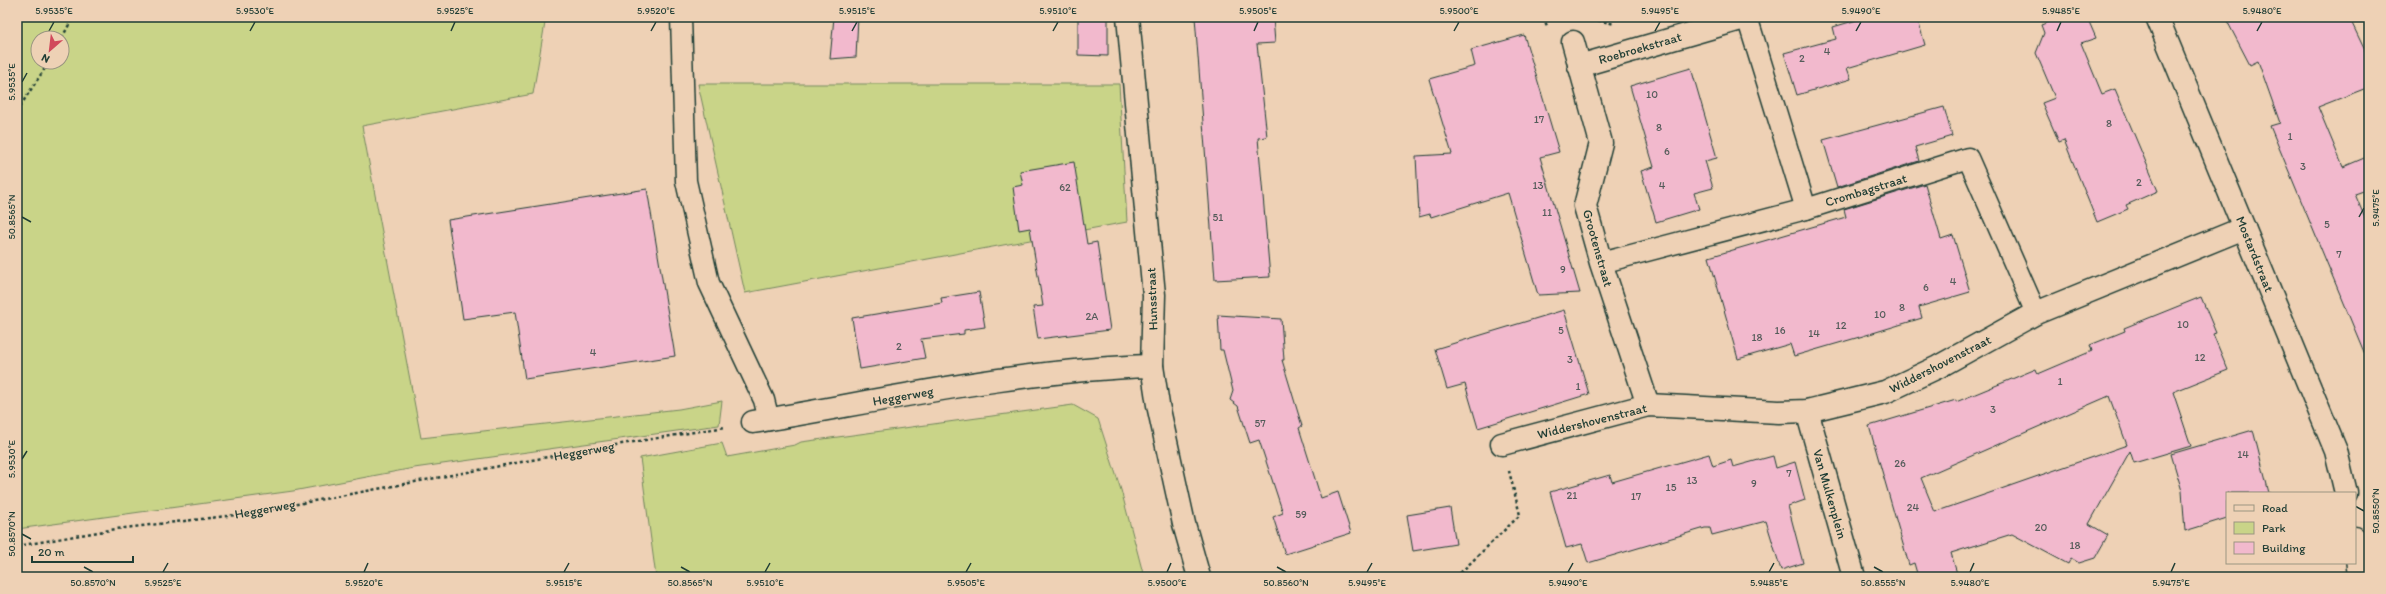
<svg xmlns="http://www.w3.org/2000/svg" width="2386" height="594" font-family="Itim,sans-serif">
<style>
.green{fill:#c9d488;stroke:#74885e;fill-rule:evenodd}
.building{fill:#f2b9cd;stroke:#1f3d34;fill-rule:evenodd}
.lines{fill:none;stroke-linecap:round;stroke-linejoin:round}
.lane-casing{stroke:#1f3d34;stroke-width:23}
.street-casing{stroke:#1f3d34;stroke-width:25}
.path{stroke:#1f3d34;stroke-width:2.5;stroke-dasharray:3 3;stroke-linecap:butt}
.lane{stroke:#eed1b5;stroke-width:20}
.street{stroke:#eed1b5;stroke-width:22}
.ticks{fill:none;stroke:#1f3d34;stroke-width:1.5}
.labels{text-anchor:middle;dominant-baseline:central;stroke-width:3;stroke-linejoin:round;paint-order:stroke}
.number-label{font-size:11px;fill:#545c5a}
.street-label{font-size:13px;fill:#1f3d34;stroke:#eed1b5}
.neatline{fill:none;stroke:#1f3d34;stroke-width:1.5}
.ticks-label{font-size:10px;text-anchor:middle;fill:#1f3d34}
</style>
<rect width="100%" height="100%" fill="#eed1b5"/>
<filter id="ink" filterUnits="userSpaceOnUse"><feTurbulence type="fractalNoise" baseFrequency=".025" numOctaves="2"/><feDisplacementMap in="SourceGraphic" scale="8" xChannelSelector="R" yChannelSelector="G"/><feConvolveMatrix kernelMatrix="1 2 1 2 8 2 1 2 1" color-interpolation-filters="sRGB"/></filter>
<g filter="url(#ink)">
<g class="green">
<path d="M23,17H546L533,94L362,126L421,438L679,409L722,401L719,425L414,468L293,491L17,529V28ZM38,38H62V62H38Z"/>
<path d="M698,84H1119L1127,222L745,293Z"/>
<path d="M1073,405L1098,419L1121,490L1144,577H656L640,458L722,443L727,457L795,445L801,442Z"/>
</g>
<g class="building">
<path d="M834,17H858L856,57L830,59Z"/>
<path d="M1078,17H1108V56L1078,55Z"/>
<path d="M1195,17H1273L1275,43L1257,44L1267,137L1258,138L1270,277L1215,280Z"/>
<path d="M1867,17H1917L1925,45L1847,68L1851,79L1797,95L1784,53L1836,39L1833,27Z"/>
<path d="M2062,17H2087L2096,38L2081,43L2102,94L2115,89L2158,191L2126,205L2128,209L2097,222L2064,140L2059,142L2042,103L2055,98L2036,53L2044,33L2041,25Z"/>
<path d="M2225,17H2349L2369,59V87L2318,107L2343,167L2369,156V189L2355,194L2369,228V364L2270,126L2280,123L2258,61L2250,65Z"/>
<path d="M1524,35L1559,152L1540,157L1580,293L1538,295L1508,193L1431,217L1430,214L1419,217L1416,156L1452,154L1429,79L1475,66L1471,50Z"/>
<path d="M1691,68L1717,158L1705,161L1713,188L1694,193L1699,209L1656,222L1641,171L1654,167L1630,86Z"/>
<path d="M1944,107L1952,136L1915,147L1919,161L1837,187L1823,140Z"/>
<path d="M1074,162L1087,244L1097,242L1110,330L1038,339L1033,307L1043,306L1030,228L1019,230L1013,187L1023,185L1020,171Z"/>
<path d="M1925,184L1941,239L1953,235L1970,292L1919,307L1922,318L1863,336L1794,356L1790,344L1738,359L1709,257L1846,217L1844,209Z"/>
<path d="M647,189L675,356L525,379L515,312L463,319L448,220Z"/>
<path d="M979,292L985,327L964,330V334L921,339L925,358L860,369L852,318L942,303L941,298Z"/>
<path d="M2201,297L2216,333L2213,334L2228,370L2173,392L2191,446L2134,463L2130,451L2089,524L2108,535L2095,558L2079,563L2071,558L2068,564L2012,534L1951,553L1958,577H1918L1914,563L1909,565L1869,426L1956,400V402L2036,369L2038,374L2092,351L2090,345L2125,331L2124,328ZM2109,396L2127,445L1935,512L1921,478Z"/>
<path d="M1564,310L1589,394L1478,428L1465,384L1447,389L1435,349Z"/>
<path d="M1218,315L1281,319L1284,360H1282L1302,426L1299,428L1321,498L1338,492L1351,533L1285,554L1273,517L1283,513L1259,440L1250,443L1238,406L1230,400L1233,391L1223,350H1220Z"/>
<path d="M2253,430L2269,493H2227V518L2185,531L2182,491L2171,454Z"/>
<path d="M1709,454L1713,466L1731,460L1733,467L1773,456L1776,468L1795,462L1805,500L1788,506L1803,563L1781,570L1766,521L1712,535L1710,528H1705L1588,563L1582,544L1566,548L1550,492L1610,475L1612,482Z"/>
<path d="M1450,508L1456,544L1413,551L1407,515Z"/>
</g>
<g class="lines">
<defs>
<g id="lane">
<path d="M681,17L686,181L709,283L764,400L769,420"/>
<path d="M1747,17L1806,209"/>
<path d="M1601,263L1806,209L1968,158L2036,313"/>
</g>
<g id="street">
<path d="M1128,17L1154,295L1152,366L1158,405L1184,524L1199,577"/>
<path d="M2157,17L2336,451L2346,493"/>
<path d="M1573,42L1601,143L1585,206L1601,263L1648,405"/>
<path d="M1579,66L1748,17"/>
<path d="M1807,411L1854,577"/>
<path d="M753,422C885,400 1018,370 1152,366"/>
<path d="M1502,444L1648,405L1779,412L1807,411L1885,392L1938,367L2036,313L2244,228"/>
<path d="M2355,538L2359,577"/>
</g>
</defs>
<use href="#lane" class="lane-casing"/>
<use href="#street" class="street-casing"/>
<g class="path">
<path d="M1543,17L1548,28"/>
<path d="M1592,19L1615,24"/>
<path d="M62,38L73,17"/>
<path d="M17,111L49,62"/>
<path d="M17,546L116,529L244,514L585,450L725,427"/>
<path d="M1456,577L1520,515L1509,471"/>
</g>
<use href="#lane" class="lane"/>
<use href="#street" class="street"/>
</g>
</g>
<path class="ticks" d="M49,31L54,22M250,31L255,22M451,31L455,22M651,31L656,22M852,31L857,22M1053,31L1058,22M1254,31L1258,22M1454,31L1459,22M1655,31L1660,22M1856,31L1861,22M2057,31L2061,22M2257,31L2262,22M22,82L27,73M22,217L31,222M2359,217L2364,208M22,459L27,451M2355,506L2364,511M22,534L31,539M84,567L93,572M681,567L690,572M1277,567L1286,572M1874,567L1883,572M163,572L168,563M364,572L368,563M564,572L569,563M765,572L770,563M966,572L971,563M1167,572L1171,563M1367,572L1372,563M1568,572L1573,563M1769,572L1774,563M1970,572L1974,563M2171,572L2175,563"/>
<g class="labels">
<g class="number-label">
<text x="1827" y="51">4</text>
<text x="1802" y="58">2</text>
<text x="1652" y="94">10</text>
<text x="1539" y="119">17</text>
<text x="2109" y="123">8</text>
<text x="1659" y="127">8</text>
<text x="2290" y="136">1</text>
<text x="1667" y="151">6</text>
<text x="2303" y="166">3</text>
<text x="2139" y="182">2</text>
<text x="1538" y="185">13</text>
<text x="1662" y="185">4</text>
<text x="1065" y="187">62</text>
<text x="1547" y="212">11</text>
<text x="1218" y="217">51</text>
<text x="2327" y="224">5</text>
<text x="2339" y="254">7</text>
<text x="1563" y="269">9</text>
<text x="1953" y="281">4</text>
<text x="1926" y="287">6</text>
<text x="1902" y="307">8</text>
<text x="1880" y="314">10</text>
<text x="1092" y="316">2A</text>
<text x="2183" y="324">10</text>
<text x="1841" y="325">12</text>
<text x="1561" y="330">5</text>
<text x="1780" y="330">16</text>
<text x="1814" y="333">14</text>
<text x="1757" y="337">18</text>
<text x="899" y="346">2</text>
<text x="593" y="352">4</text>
<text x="2200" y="357">12</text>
<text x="1570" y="359">3</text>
<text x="2060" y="381">1</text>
<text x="1578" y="386">1</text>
<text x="1993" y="409">3</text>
<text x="1260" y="423">57</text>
<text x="2243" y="454">14</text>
<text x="1900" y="463">26</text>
<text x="1789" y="473">7</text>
<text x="1692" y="480">13</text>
<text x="1754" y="483">9</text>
<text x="1671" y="487">15</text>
<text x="1572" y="495">21</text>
<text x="1636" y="496">17</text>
<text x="1913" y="507">24</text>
<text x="1301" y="514">59</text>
<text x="2041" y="527">20</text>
<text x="2075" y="545">18</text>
</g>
<g class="street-label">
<text transform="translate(1640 48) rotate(-16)">Roebroekstraat</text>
<text transform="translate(1866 190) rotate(-17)">Crombagstraat</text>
<text transform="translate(1598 248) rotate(74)">Grootenstraat</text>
<text transform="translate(2255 254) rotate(68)">Mostardstraat</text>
<text transform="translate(1152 299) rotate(-92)">Hunsstraat</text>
<text transform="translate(1940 364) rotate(-27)">Widdershovenstraat</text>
<text transform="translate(903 396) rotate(-10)">Heggerweg</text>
<text transform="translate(1592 421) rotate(-14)">Widdershovenstraat</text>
<text transform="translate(584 451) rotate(-10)">Heggerweg</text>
<text transform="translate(1830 494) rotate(74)">Van Mulkenplein</text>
<text transform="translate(265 509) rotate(-10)">Heggerweg</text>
</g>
</g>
<rect width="2386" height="594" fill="none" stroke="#eed1b5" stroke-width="44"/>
<rect x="2226" y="492" width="130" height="72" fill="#eed1b5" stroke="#9b9681"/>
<rect x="2234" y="505" width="20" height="6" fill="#eed1b5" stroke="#9b9681"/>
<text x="2262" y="512" font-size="12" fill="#1f3d34">Road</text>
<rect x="2234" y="522" width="20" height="12" fill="#c9d488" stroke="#9b9681"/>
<text x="2262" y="532" font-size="12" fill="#1f3d34">Park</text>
<rect x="2234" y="542" width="20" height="12" fill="#f2b9cd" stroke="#9b9681"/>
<text x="2262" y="552" font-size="12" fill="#1f3d34">Building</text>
<g transform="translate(50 50) rotate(208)"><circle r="19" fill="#eed1b5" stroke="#9b9681"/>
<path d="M0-3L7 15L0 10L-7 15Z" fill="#d1495b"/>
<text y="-6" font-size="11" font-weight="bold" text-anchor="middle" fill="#1f3d34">N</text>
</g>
<path d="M32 556v6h101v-6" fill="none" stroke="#1f3d34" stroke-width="2"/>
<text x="38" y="556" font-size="12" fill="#1f3d34" stroke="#eed1b5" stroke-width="3" paint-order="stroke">20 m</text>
<rect x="22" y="22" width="2342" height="550" class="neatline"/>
<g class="ticks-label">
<text x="54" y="14">5.9535°E</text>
<text x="255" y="14">5.9530°E</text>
<text x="455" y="14">5.9525°E</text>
<text x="656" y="14">5.9520°E</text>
<text x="857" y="14">5.9515°E</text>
<text x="1058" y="14">5.9510°E</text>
<text x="1258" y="14">5.9505°E</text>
<text x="1459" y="14">5.9500°E</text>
<text x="1660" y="14">5.9495°E</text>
<text x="1861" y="14">5.9490°E</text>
<text x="2061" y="14">5.9485°E</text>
<text x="2262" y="14">5.9480°E</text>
<text transform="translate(11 82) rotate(-90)" y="4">5.9535°E</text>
<text transform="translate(2375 208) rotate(-90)" y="4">5.9475°E</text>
<text transform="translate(11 217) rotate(-90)" y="4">50.8565°N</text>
<text transform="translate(11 459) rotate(-90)" y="4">5.9530°E</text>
<text transform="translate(2375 511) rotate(-90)" y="4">50.8550°N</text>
<text transform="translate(11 534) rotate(-90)" y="4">50.8570°N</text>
<text x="93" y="586">50.8570°N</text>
<text x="163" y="586">5.9525°E</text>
<text x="364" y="586">5.9520°E</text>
<text x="564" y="586">5.9515°E</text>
<text x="690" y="586">50.8565°N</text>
<text x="765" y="586">5.9510°E</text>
<text x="966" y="586">5.9505°E</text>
<text x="1167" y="586">5.9500°E</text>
<text x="1286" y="586">50.8560°N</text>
<text x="1367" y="586">5.9495°E</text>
<text x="1568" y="586">5.9490°E</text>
<text x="1769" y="586">5.9485°E</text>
<text x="1883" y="586">50.8555°N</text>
<text x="1970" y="586">5.9480°E</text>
<text x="2171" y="586">5.9475°E</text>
</g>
</svg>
